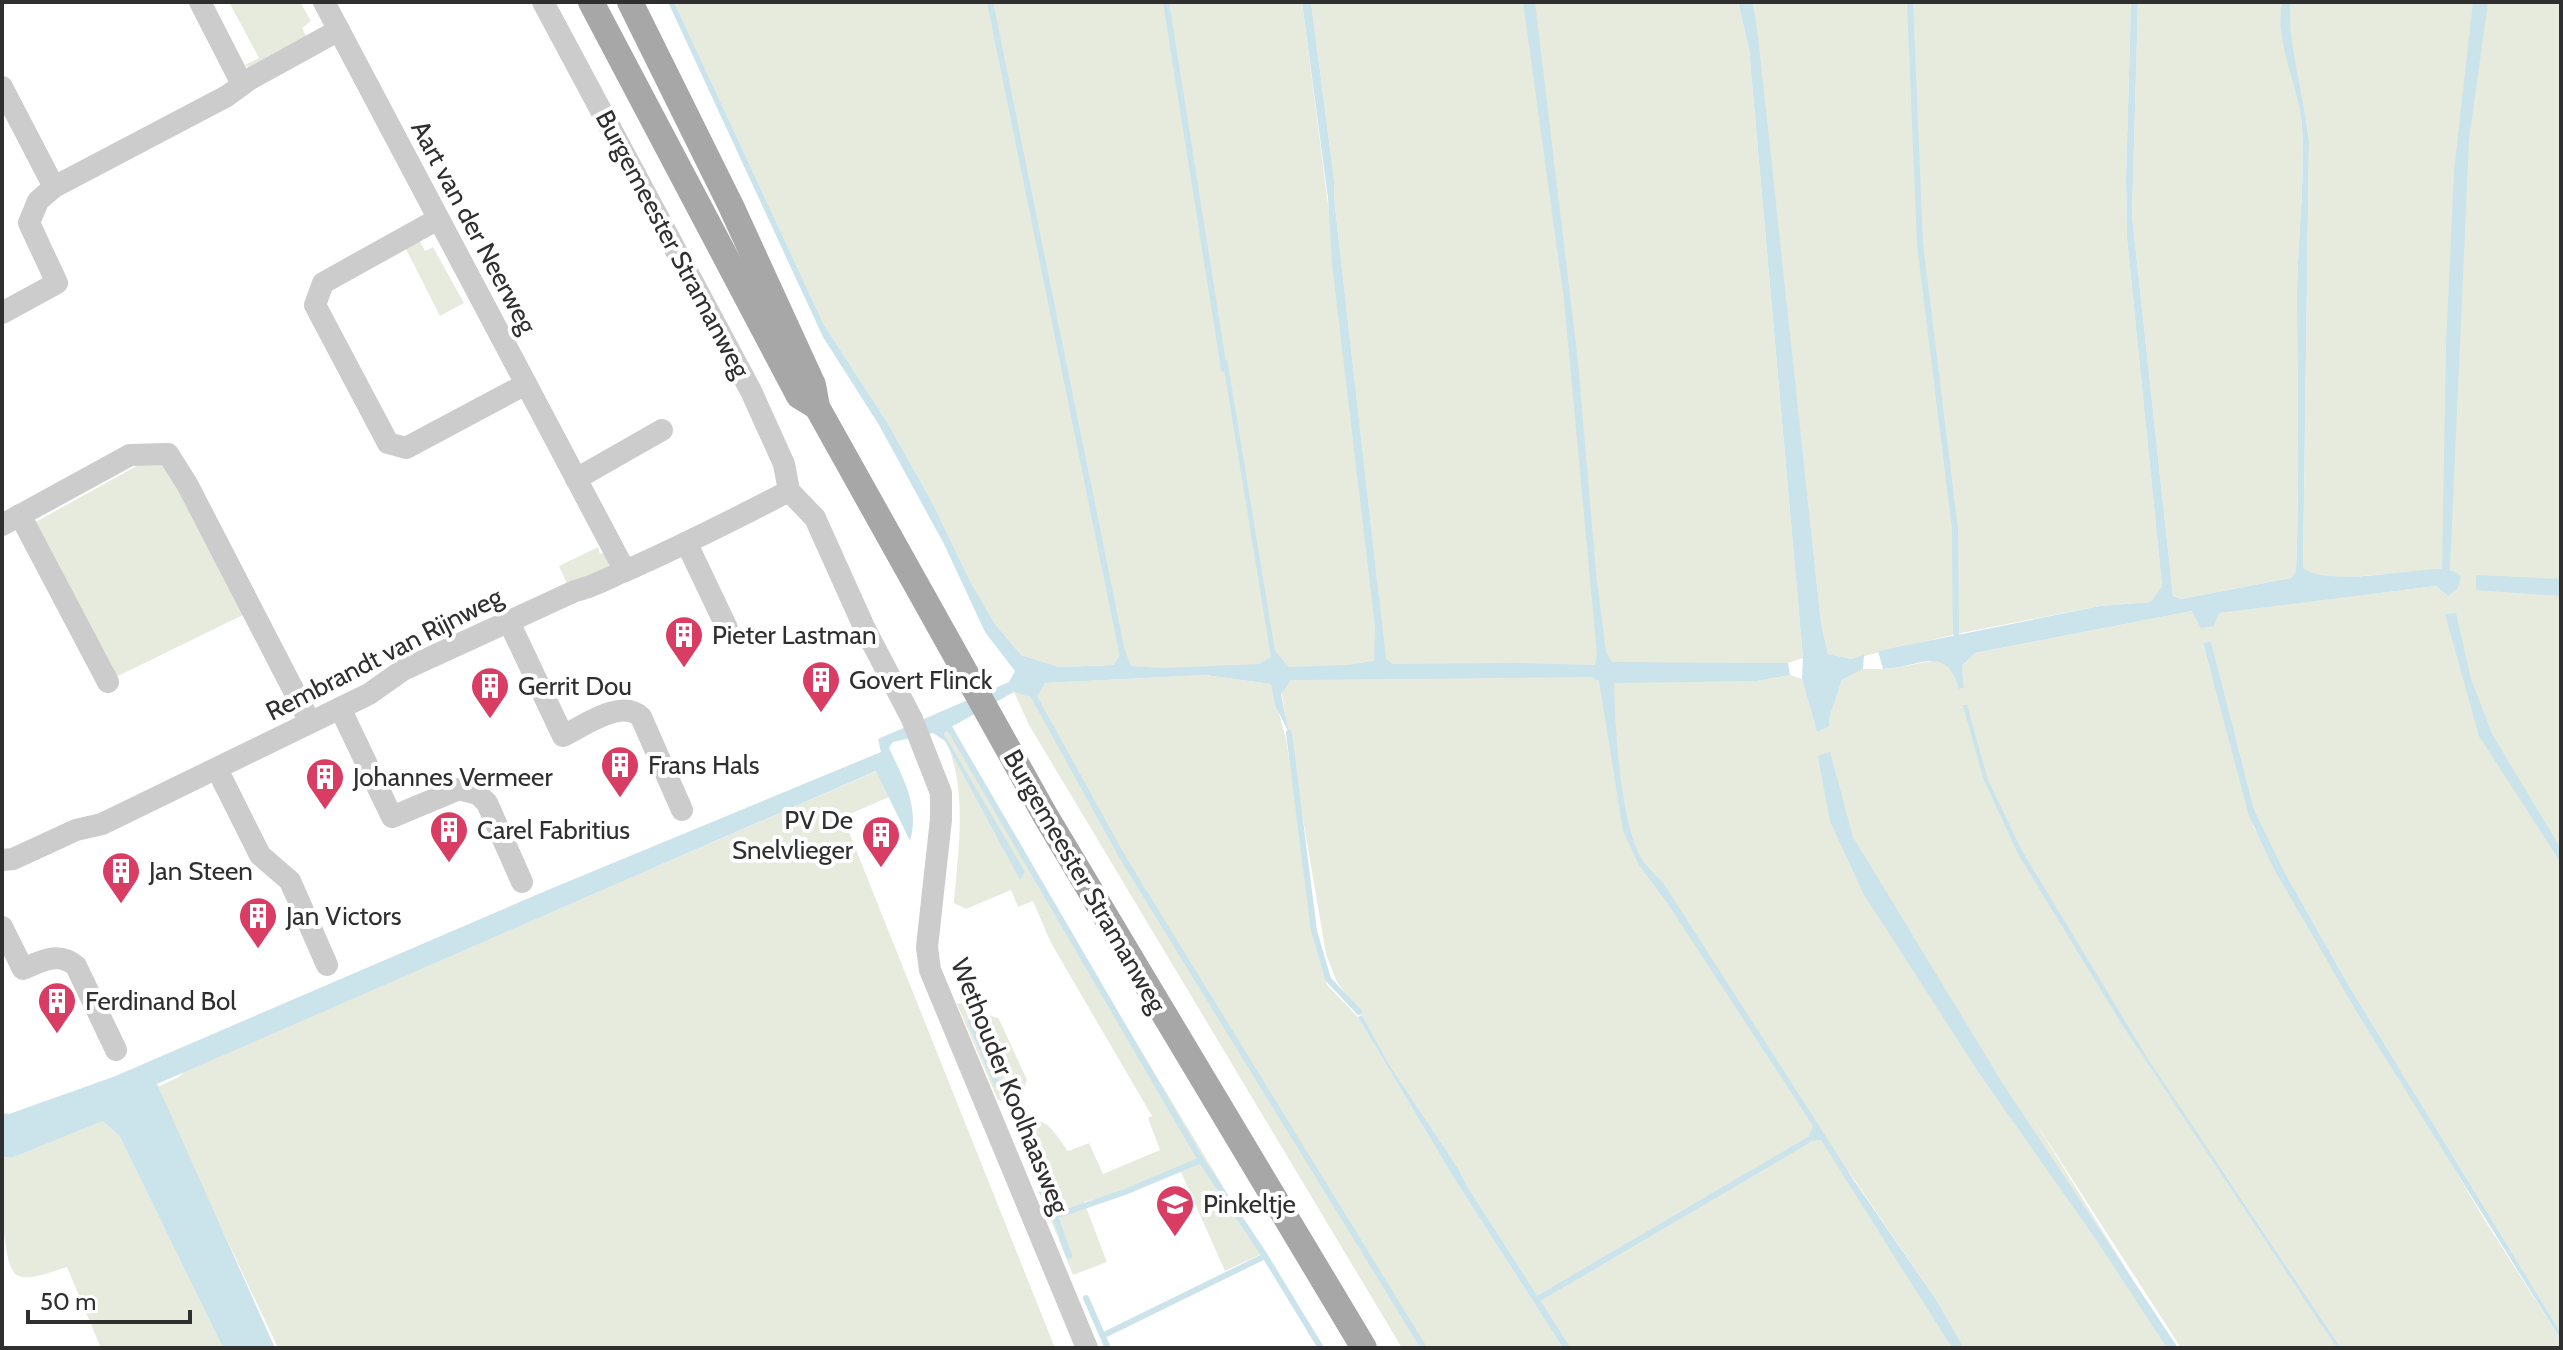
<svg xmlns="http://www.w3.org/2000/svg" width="2563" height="1350" font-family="Cabin,sans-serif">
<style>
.green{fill:#e7ebde}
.water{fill:#cbe3ea}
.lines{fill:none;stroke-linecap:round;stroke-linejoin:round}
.stream{stroke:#cbe3ea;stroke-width:6}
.minor{stroke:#ccc;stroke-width:22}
.major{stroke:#a7a7a7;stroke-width:26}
.labels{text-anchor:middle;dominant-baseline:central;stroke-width:8;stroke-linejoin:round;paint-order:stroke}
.street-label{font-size:26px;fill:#2f2f2f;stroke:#fff}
.poi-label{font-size:26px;fill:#2f2f2f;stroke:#fff;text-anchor:start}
</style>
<rect width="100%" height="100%" fill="#fff"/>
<g class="green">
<path d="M229,2H300L311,21L302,28L307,38L249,68L245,65L259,58Z"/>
<path d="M674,2H1302L1380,607L1334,198V179L1311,2H1738L1749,49L1803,658L1788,663L1761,664L1718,680L1757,681L1790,675L1802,679L1817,732L1829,727V719L1842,680L1863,669H1889L1937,660L1949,665L1955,674L1960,689L1964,688L1962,666L1975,653L2192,611L2214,626L2218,613L2436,586L2448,596L2452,569L2334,578L2312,575L2303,569L2309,141C2305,96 2285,45 2291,2H2561V1333L2349,986L2285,873L2254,809L2211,643L2203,644L2254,828L2484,1219L2561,1340V1348H2341L2205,1144L2337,1348H2181L2032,1117L2175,1348H1964L1937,1301L1849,1172L1845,1176L1952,1348H1571L1467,1186L1458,1168L1390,1066L1362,1015L1337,982L1326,954L1279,677L1114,665L1059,667L1021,655L995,624L970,581L932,502L887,422L824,325Z"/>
<path d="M1753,2H2131L2126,179L2127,238L2162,586L2152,602L2100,606L1956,634L1852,659L1828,654L1821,623Z"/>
<path d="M2138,2H2282C2275,43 2299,85 2302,127C2305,182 2298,236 2297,291C2297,384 2300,478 2296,571L2291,578L2181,599L2173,596L2132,216Z"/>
<path d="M419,240L425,251L433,247L464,303L440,316L405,247Z"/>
<path d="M142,463H167L247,613L116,677L34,523Z"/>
<path d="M598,547L600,554L607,550L609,566L600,574L567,584L559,566Z"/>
<path d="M1205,675L1271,684L1286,739L1307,872L1313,939L1327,985L1358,1017L1452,1175L1563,1348H1402L1029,725L1014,692L1044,683Z"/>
<path d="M952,726L1035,874L1263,1253L1225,1271L1181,1172L1140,1188L1084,1202L1107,1262L1073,1275L1014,1129C1043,1109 1051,1128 1068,1151L1089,1143L1103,1174L1160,1150L1148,1118L1152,1116L1051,943L1033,901L1018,907L1011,890L966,909L954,903C958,851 967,798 949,748L1020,879L944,734Z"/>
<path d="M877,771L889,797L843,817L1055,1348H278L155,1088L179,1077L185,1071Z"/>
<path d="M961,1003L999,1019L1027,1080L1022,1095L1011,1102L998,1100L957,1004Z"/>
<path d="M103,1121L120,1137L223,1348H101L67,1267C53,1271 31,1281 18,1276C0,1268 2,1180 2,1157H14Z"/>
</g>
<g class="water">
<path d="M668,2H674L824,325L887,422L932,502L970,581L995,624L1021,655L1059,667L1114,665L1124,648L1131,666L1163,668L1259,664L1271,657L1224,369L1227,358L1275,651L1289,667L1348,665L1374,661L1375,626L1332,264L1328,198L1302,2H1311L1334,179V198L1386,659L1393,664L1519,663L1595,665L1597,654L1564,300L1523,2H1535L1578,362L1596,573L1606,652L1612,662L1788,663L1790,675L1757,681L1614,683C1615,727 1620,825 1643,861C1649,869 1657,877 1664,884L1855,1182L1937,1301L1964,1348H1952L1821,1140L1807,1141L1813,1126L1668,904L1639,865L1623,831L1599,681L1592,677L1291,680L1281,694L1289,733L1275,705L1271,684L1205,675L1045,683L1038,695L1027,696L1014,692L953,726L944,734L1025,872L1020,880L945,741L933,733L893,742L889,748C903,778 920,807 910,841L876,771L157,1084L275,1348H223L120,1137L103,1121L14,1157H2V1113L9,1114L113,1077L543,892L881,752L878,739L1009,682L1015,671L985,632L944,544L879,425L823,337Z"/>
<path d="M1738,2H1753L1758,36L1821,623L1828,654L1852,659L1864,655L1863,669L1842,680L1829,719V727L1817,732L1802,679L1803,658L1749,49Z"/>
<path d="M2131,2H2138L2132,216L2173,596L2181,599L2291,578L2296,571C2300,478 2297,384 2297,291C2298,236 2305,182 2302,127C2299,85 2274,43 2282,2H2291C2286,41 2305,98 2309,141L2303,568C2327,587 2409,569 2442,569L2446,345L2454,172L2473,2H2488L2469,140L2450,569L2461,576L2458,588L2448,596L2436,586L2219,613L2214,626L2201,628L2192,611L1975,653L1962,666L1964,688L1959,689C1946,642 1918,668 1883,669L1878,651L2100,606L2151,602L2162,586L2127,238L2126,179Z"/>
<path d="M2476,575L2561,579V596L2476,590Z"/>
<path d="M2456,613L2471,679L2492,734L2561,849V863L2479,736L2445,614Z"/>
<path d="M2211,642L2254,809L2285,873L2349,986L2561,1333V1340L2358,1014L2274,869L2249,816L2203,643Z"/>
<path d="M1963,705H1967L1988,780L2021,849L2148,1059L2341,1348H2337L2121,1023L2018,854L1983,778Z"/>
<path d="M1830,752L1853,837L2003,1084L2178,1348H2167L2095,1238L1979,1073L1863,893L1830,821L1818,756Z"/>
<path d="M1362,1015L1390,1066L1458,1168L1467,1186L1571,1348H1563L1452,1175L1358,1017Z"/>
</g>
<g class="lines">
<g class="stream">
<path d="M990,2L1123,657"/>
<path d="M1166,2L1224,369"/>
<path d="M1910,2L1920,244L1955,529L1956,634"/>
<path d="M1033,695L1123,858L1424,1348"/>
<path d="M950,729L1201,1160L1265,1256L1321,1348"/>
<path d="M1289,733L1314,931L1328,979L1359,1012"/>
<path d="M971,1022L997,1084"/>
<path d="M1027,1151L1043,1194"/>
<path d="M1069,1256L1055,1216L1125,1192L1201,1160"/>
<path d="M1086,1298L1107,1346"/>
<path d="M1536,1300L1807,1141"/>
<path d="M1104,1335L1265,1256"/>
</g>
<g class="minor">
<path d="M200,2L242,84"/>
<path d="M324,2L625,571"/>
<path d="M543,2L751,391L784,464L789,491"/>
<path d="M2,87L54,187L227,96L250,79L339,30"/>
<path d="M438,219L323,283L315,305L388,443L406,448L526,384"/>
<path d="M2,313L57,283L29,223L38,201L54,187"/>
<path d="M576,479L662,430"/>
<path d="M789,491L815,518L864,627L912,719L941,793V819L927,947L930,970L1087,1348"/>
<path d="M20,515L108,682"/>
<path d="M2,525L130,455L168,454L187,484L310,722"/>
<path d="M687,544L727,628"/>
<path d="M509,622L563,736C584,726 621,698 641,717L682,810"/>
<path d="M340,708L392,817L459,789L478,794L487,803L522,882"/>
<path d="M217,769L260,855L290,881L327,965"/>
<path d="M2,860L13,859L76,830L102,824L369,694L403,670L575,591C597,586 611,576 632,568C685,544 737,518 789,491"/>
<path d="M2,927L23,969C41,961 59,951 76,966L116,1050"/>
</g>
<g class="major">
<path d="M591,2L799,396L817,407"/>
<path d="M630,2L731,206L813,385L817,407L1045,815L1364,1348"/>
</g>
</g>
<defs>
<symbol id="building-pin" viewBox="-11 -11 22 30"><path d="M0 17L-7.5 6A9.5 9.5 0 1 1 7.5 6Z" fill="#da3d64" stroke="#fff"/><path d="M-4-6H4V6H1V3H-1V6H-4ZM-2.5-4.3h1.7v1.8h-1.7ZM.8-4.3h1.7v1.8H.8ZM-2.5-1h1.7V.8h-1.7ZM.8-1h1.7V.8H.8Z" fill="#fff"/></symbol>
<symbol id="school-pin" viewBox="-11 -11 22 30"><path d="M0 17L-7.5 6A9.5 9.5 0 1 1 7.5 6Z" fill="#da3d64" stroke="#fff"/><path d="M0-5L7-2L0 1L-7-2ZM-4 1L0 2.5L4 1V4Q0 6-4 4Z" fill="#fff"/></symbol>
</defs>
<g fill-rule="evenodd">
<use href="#building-pin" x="662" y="613" width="44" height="60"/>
<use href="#building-pin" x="799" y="658" width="44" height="60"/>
<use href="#building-pin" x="468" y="664" width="44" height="60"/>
<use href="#building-pin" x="598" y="743" width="44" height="60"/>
<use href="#building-pin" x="303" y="755" width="44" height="60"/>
<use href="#building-pin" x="427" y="808" width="44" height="60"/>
<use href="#building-pin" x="859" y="813" width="44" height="60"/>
<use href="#building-pin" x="99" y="849" width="44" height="60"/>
<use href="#building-pin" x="236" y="894" width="44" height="60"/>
<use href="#building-pin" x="35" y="979" width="44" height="60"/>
<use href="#school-pin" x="1153" y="1182" width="44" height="60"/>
</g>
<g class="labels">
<g class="street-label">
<text transform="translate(474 227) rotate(62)">Aart van der Neerweg</text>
<text transform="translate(673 244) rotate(62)">Burgemeester Stramanweg</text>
<text transform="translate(384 654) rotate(-27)">Rembrandt van Rijnweg</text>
<text transform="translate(1085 881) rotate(60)">Burgemeester Stramanweg</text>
<text transform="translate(1010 1086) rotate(68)">Wethouder Koolhaasweg</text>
</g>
<g class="poi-label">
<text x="712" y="635">Pieter Lastman</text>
<text x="849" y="680">Govert Flinck</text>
<text x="518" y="686">Gerrit Dou</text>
<text x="648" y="765">Frans Hals</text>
<text x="353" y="777">Johannes Vermeer</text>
<text x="853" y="820" text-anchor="end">PV De<tspan x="853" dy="30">Snelvlieger</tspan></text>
<text x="477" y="830">Carel Fabritius</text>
<text x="149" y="871">Jan Steen</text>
<text x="286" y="916">Jan Victors</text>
<text x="85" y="1001">Ferdinand Bol</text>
<text x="1203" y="1204">Pinkeltje</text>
</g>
</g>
<rect width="2563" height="1350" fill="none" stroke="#2f2f2f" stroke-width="8"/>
<path d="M28 1310v12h162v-12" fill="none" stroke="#2f2f2f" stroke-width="4"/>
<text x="40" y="1310" font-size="24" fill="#2f2f2f" stroke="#ffffff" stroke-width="6" paint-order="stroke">50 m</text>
</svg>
